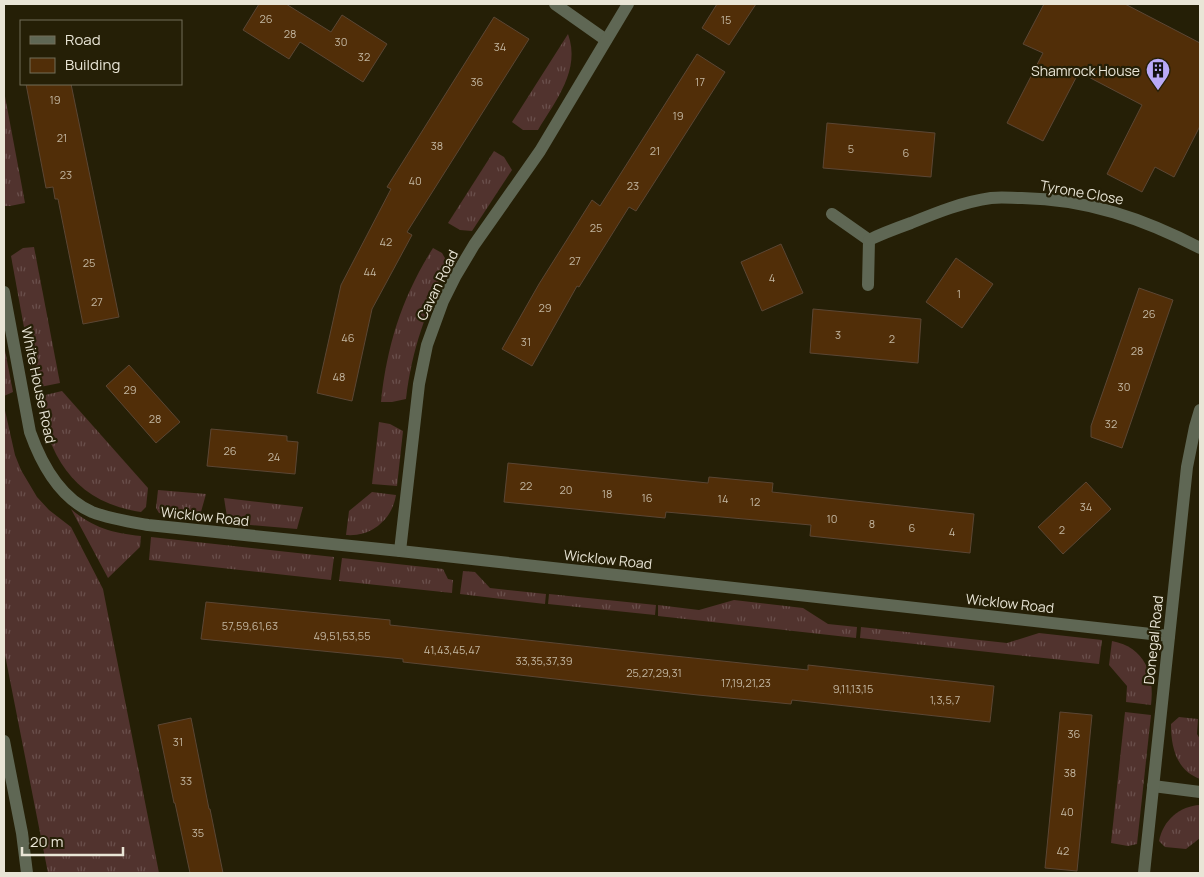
<svg xmlns="http://www.w3.org/2000/svg" width="1204" height="877" font-family="Manrope,sans-serif">
<style>
.grass{fill:url(#grass-tufts)}
.building{fill:#512e08;stroke:#5b4634}
.lines{fill:none;stroke-linecap:round;stroke-linejoin:round}
.minor{stroke:#5f6754;stroke-width:12}
.tertiary{stroke:#5f6754;stroke-width:12}
.labels{text-anchor:middle;dominant-baseline:central;stroke-width:4.5;stroke-linejoin:round;paint-order:stroke}
.number-label{font-size:11px;fill:#c3b7a2}
.poi-label{font-size:14px;fill:#e9e5d6;stroke:#251f06;text-anchor:end}
.street-label{font-size:14px;fill:#e9e5d6;stroke:#251f06}
</style>
<defs>
<pattern id="grass-tufts" width="24" height="20" patternUnits="userSpaceOnUse" patternTransform="scale(1.25)"><rect width="24" height="20" fill="#51332e"/><path d="M3 7l-1-3M5 7V3M7 7l1-3M15 17l-1-3M17 17v-4M19 17l1-3" fill="none" stroke="#6a504c"/></pattern>
</defs>
<rect width="100%" height="100%" fill="#251f06"/>
<g class="grass">
<path d="M568,34C581,70 556,100 538,130H523L512,122Z"/>
<path d="M4,91L25,203L10,206H4Z"/>
<path d="M494,151L504,157L512,170L472,231L460,230L448,223Z"/>
<path d="M34,247L60,383L35,388L11,256L23,248Z"/>
<path d="M433,248L442,253L449,265C426,310 412,349 406,399L392,402H381C387,345 402,297 433,248Z"/>
<path d="M4,345L13,392L4,396Z"/>
<path d="M62,391L148,488L146,507L141,512C74,502 50,458 37,397Z"/>
<path d="M4,406L15,455L21,470L37,497L49,510L71,527L103,589L159,873H48L4,650Z"/>
<path d="M379,422L390,424L403,431L397,486L372,484Z"/>
<path d="M158,490L206,494L199,519L159,513L156,508Z"/>
<path d="M372,492L396,495C392,520 371,537 346,535L349,511Z"/>
<path d="M224,498L303,507L297,529L228,523Z"/>
<path d="M71,509C93,528 113,533 141,536L140,547L108,578Z"/>
<path d="M151,537L334,557L331,580L149,560Z"/>
<path d="M342,558L443,569L448,579L453,580L452,593L339,581Z"/>
<path d="M463,571L475,572L490,588L546,594L545,604L460,594Z"/>
<path d="M549,594L656,605L655,615L548,604Z"/>
<path d="M734,600L803,608L828,624L857,627L856,638L658,616V605L699,610Z"/>
<path d="M861,627L1007,643L1039,633L1102,640L1099,664L860,638Z"/>
<path d="M1112,641C1145,647 1155,675 1151,705L1126,702L1127,686L1109,665Z"/>
<path d="M1125,712L1151,715L1137,844L1128,846L1111,843Z"/>
<path d="M1179,717L1198,719L1197,734L1200,739V779C1176,770 1171,747 1171,724Z"/>
<path d="M1200,805V838L1186,849L1165,847L1159,841C1163,820 1180,806 1200,805Z"/>
</g>
<g class="building">
<path d="M259,4H286L331,32L342,15L387,44L363,82L300,42L289,59L243,30Z"/>
<path d="M717,4H756L729,45L702,28Z"/>
<path d="M1044,4H1125L1200,43V126L1174,177L1155,167L1142,192L1107,174L1142,105L1079,72L1043,141L1007,123L1043,53L1023,44Z"/>
<path d="M494,17L529,39L407,232L412,235L372,309L352,401L317,393L341,285L391,189L387,187Z"/>
<path d="M697,54L725,72L636,211L629,207L579,287L577,286L532,366L502,349L539,284L592,200L600,206Z"/>
<path d="M26,84H71L119,317L83,324L58,199H55L53,187L46,188Z"/>
<path d="M827,123L935,133L931,177L823,168Z"/>
<path d="M781,244L803,293L762,311L741,262Z"/>
<path d="M956,258L993,284L962,328L926,302Z"/>
<path d="M1139,288L1173,300L1122,448L1091,437V426Z"/>
<path d="M813,309L921,319L918,363L810,353Z"/>
<path d="M129,365L180,422L156,443L106,386Z"/>
<path d="M211,429L287,436V441L298,442L295,474L207,466Z"/>
<path d="M508,463L708,483L709,477L773,483L772,492L974,514L970,553L810,536L811,525L666,512L665,518L504,502Z"/>
<path d="M1086,482L1111,509L1063,554L1038,527Z"/>
<path d="M206,602L390,620V625L655,654L808,670V665L994,686L990,722L792,700L791,704L698,695L403,662V659L201,639Z"/>
<path d="M1060,712L1092,715L1077,871L1045,868Z"/>
<path d="M191,718L209,809H210L223,873H190L175,803H174L158,725Z"/>
</g>
<g class="lines">
<g class="minor">
<path d="M555,4L606,40"/>
<path d="M832,214L869,240L868,285"/>
<path d="M869,240C883,233 897,228 911,223C938,212 963,202 991,198C1001,197 1012,198 1022,198C1087,199 1144,219 1200,248"/>
<path d="M4,292L30,432C41,463 60,498 92,512C110,519 130,522 148,525L400,551L1169,636"/>
<path d="M400,551L419,384L427,345L443,301L455,277L474,245L540,151L628,4"/>
<path d="M1153,786L1200,792"/>
<path d="M1144,873L1187,467L1195,427L1200,410"/>
</g>
<path class="tertiary" d="M4,741L22,833L27,873"/>
</g>
<defs>
<symbol id="building-pin" viewBox="-11 -11 22 30"><path d="M0 17L-7.5 6A9.5 9.5 0 1 1 7.5 6Z" fill="#b9aaf7" stroke="#251f06"/><path d="M-4-6H4V6H1V3H-1V6H-4ZM-2.5-4.3h1.7v1.8h-1.7ZM.8-4.3h1.7v1.8H.8ZM-2.5-1h1.7V.8h-1.7ZM.8-1h1.7V.8H.8Z" fill="#111"/></symbol>
</defs>
<g fill-rule="evenodd">
<use href="#building-pin" x="1144" y="56" width="28" height="38"/>
</g>
<g class="labels">
<g class="number-label">
<text x="266" y="18">26</text>
<text x="726" y="19">15</text>
<text x="290" y="33">28</text>
<text x="341" y="41">30</text>
<text x="500" y="46">34</text>
<text x="364" y="56">32</text>
<text x="477" y="81">36</text>
<text x="700" y="81">17</text>
<text x="55" y="99">19</text>
<text x="678" y="115">19</text>
<text x="62" y="137">21</text>
<text x="437" y="145">38</text>
<text x="851" y="148">5</text>
<text x="655" y="150">21</text>
<text x="906" y="152">6</text>
<text x="66" y="174">23</text>
<text x="415" y="180">40</text>
<text x="633" y="185">23</text>
<text x="596" y="227">25</text>
<text x="386" y="241">42</text>
<text x="575" y="260">27</text>
<text x="89" y="262">25</text>
<text x="370" y="271">44</text>
<text x="772" y="277">4</text>
<text x="959" y="293">1</text>
<text x="97" y="301">27</text>
<text x="545" y="307">29</text>
<text x="1149" y="313">26</text>
<text x="838" y="334">3</text>
<text x="348" y="337">46</text>
<text x="892" y="338">2</text>
<text x="526" y="341">31</text>
<text x="1137" y="350">28</text>
<text x="339" y="376">48</text>
<text x="1124" y="386">30</text>
<text x="130" y="389">29</text>
<text x="155" y="418">28</text>
<text x="1111" y="423">32</text>
<text x="230" y="450">26</text>
<text x="274" y="456">24</text>
<text x="526" y="485">22</text>
<text x="566" y="489">20</text>
<text x="607" y="493">18</text>
<text x="647" y="497">16</text>
<text x="723" y="498">14</text>
<text x="755" y="501">12</text>
<text x="1086" y="506">34</text>
<text x="832" y="518">10</text>
<text x="872" y="523">8</text>
<text x="912" y="527">6</text>
<text x="1062" y="529">2</text>
<text x="952" y="531">4</text>
<text x="250" y="625">57,59,61,63</text>
<text x="342" y="635">49,51,53,55</text>
<text x="452" y="649">41,43,45,47</text>
<text x="544" y="660">33,35,37,39</text>
<text x="654" y="672">25,27,29,31</text>
<text x="746" y="682">17,19,21,23</text>
<text x="853" y="688">9,11,13,15</text>
<text x="945" y="699">1,3,5,7</text>
<text x="1074" y="733">36</text>
<text x="178" y="741">31</text>
<text x="1070" y="772">38</text>
<text x="186" y="780">33</text>
<text x="1067" y="811">40</text>
<text x="198" y="832">35</text>
<text x="1063" y="850">42</text>
</g>
<g class="poi-label">
<text x="1140" y="70">Shamrock House</text>
</g>
<g class="street-label">
<text transform="translate(1082 192) rotate(10)">Tyrone Close</text>
<text transform="translate(437 285) rotate(-64)">Cavan Road</text>
<text transform="translate(39 385) rotate(78)">White House Road</text>
<text transform="translate(205 516) rotate(6)">Wicklow Road</text>
<text transform="translate(608 559) rotate(6)">Wicklow Road</text>
<text transform="translate(1010 603) rotate(6)">Wicklow Road</text>
<text transform="translate(1153 640) rotate(-84)">Donegal Road</text>
</g>
</g>
<rect width="1204" height="877" fill="none" stroke="#e9e5d6" stroke-width="10"/>
<rect x="20" y="20" width="162" height="65" fill="#251f06" stroke="#736e59"/>
<rect x="30" y="36" width="25" height="8" fill="#5f6754" stroke="#736e59"/>
<text x="65" y="45" font-size="15" fill="#e9e5d6">Road</text>
<rect x="30" y="58" width="25" height="15" fill="#512e08" stroke="#736e59"/>
<text x="65" y="70" font-size="15" fill="#e9e5d6">Building</text>
<path d="M22 847v8h101v-8" fill="none" stroke="#e9e5d6" stroke-width="2.5"/>
<text x="30" y="847" font-size="15" fill="#e9e5d6" stroke="#251f06" stroke-width="4" paint-order="stroke">20 m</text>
</svg>
